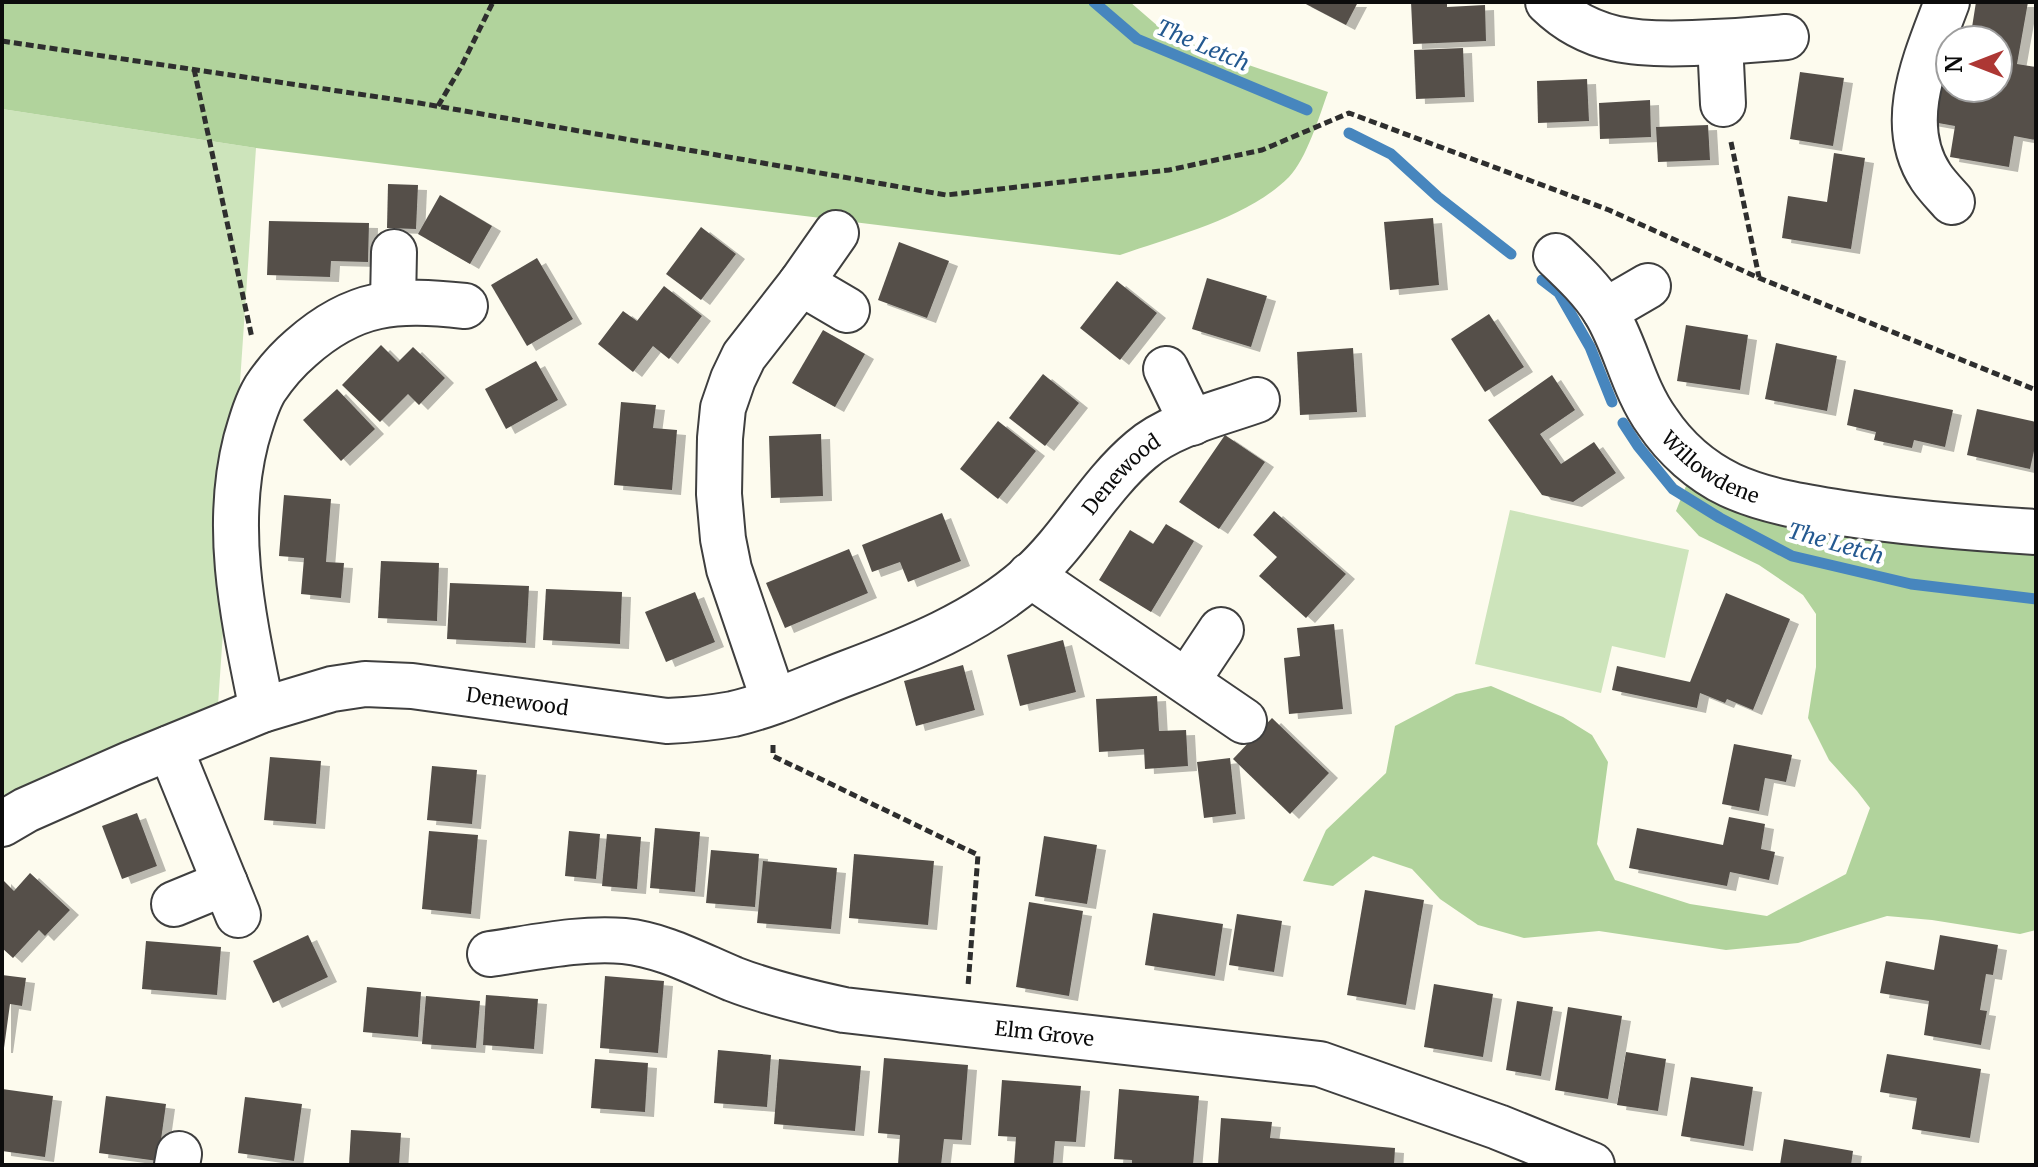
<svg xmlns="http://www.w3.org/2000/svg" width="2038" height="1167" font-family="Merriweather,serif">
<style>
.green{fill:#cde4bb}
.forest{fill:#b1d39c}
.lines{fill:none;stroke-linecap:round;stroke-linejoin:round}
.stream{stroke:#4786be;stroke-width:11}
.building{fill:#544f4a;filter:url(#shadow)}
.minor-casing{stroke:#3f3f3f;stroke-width:48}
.path{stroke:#2e2e2e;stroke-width:5;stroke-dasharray:8 4;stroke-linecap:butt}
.minor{stroke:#fff;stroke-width:44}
.labels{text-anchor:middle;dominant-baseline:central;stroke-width:8;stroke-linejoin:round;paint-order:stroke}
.street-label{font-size:20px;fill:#0c0c0c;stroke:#fff}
.water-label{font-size:22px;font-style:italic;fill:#245990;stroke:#fff}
</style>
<defs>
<filter id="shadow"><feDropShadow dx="9" dy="5" stdDeviation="0" flood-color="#0004"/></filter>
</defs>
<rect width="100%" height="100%" fill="#fdfbee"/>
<g class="green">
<path d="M2,109L256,148L218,705L9,794L2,800Z"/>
<path d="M1510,510L1689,550L1665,658L1612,646L1601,693L1475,664Z"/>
</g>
<g class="forest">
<path d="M2,2H1130L1167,34L1228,58L1328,92C1319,117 1307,158 1289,177C1248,218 1174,236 1120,255L256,148L2,109Z"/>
<path d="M1686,486L1831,526L2036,554V930L2020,934L1932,920L1887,916L1798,943L1726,950L1599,931L1524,938L1478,925L1440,899L1412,869L1373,856L1333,886L1303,881L1326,830L1386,773L1395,726L1456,694L1491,686L1563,717L1592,735L1608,762L1597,844L1615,880L1690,904L1767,916L1846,874L1870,808L1857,791L1829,760L1808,718L1816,667V614L1803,595L1759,565L1699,536L1676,511Z"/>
</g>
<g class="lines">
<g class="stream">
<path d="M1094,2L1137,39L1307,110"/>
<path d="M1349,133L1391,154L1438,197L1511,254"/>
<path d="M1542,280L1559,293L1590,347L1612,402"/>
<path d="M1623,423L1638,446L1673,489L1720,518L1792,556L1911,584L2036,599"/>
</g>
</g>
<g class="building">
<path d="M1302,2H1358L1346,25Z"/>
<path d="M1411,2H1447V7L1485,5L1486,41L1413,44Z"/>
<path d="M1976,2H2028L2017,64L2036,67V140L2014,136L2009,167L1950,157L1955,126L1927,121L1938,60L1950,62V88H1998V40H1970Z"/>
<path d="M1463,48L1465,97L1416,99L1414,50Z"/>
<path d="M1800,72L1844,78L1833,146L1790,139Z"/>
<path d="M1587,79L1589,121L1538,123L1537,81Z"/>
<path d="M1650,100L1651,137L1600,139L1599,103Z"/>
<path d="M1708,125L1710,160L1658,162L1656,127Z"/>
<path d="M1834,153L1865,158L1851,249L1782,238L1788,196L1827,202Z"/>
<path d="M388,184L418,185L416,229L387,228Z"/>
<path d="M440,195L492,226L470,264L418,234Z"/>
<path d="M1433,218L1439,285L1390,290L1384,222Z"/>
<path d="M269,221L369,223L368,262L331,261L330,277L267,275Z"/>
<path d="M701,227L736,254L701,300L666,274Z"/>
<path d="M899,242L949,261L927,318L878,300Z"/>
<path d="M537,258L573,319L527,346L491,285Z"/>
<path d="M1207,278L1267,296L1251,347L1192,329Z"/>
<path d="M1117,281L1157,313L1120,360L1080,328Z"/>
<path d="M664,286L702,316L669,359L653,346L633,372L598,344L623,311L637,321Z"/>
<path d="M1489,314L1524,367L1485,392L1451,339Z"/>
<path d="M1686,325L1748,335L1740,390L1677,381Z"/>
<path d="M823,330L865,354L835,407L792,383Z"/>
<path d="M1776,343L1837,356L1827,411L1765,399Z"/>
<path d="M381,345L398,362L413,347L445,378L419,405L408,394L380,422L342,385Z"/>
<path d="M1353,348L1357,412L1300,415L1297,352Z"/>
<path d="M536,361L558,400L506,429L485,389Z"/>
<path d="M1043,374L1079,403L1045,446L1009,418Z"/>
<path d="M1552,375L1575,410L1540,434L1561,464L1594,442L1616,473L1573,502L1542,495L1488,420Z"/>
<path d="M337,389L375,429L341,461L303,420Z"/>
<path d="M1854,389L1953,410L1945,447L1914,440L1912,448L1874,440L1876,432L1847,425Z"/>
<path d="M621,402L656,405L653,428L677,430L672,490L614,485Z"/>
<path d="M1977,409L2036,422V442L2030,469L1967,455Z"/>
<path d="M998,421L1036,451L998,499L960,469Z"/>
<path d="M821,434L823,496L771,498L769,436Z"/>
<path d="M1225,435L1265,462L1219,529L1179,502Z"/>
<path d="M284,495L331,499L326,562L344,563L341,598L301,594L304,558L279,556Z"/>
<path d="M1274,511L1346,574L1306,618L1259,576L1277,557L1253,535Z"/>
<path d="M942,513L961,561L908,582L900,562L872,572L862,545Z"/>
<path d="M1166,524L1194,541L1151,612L1099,580L1130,530L1153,544Z"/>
<path d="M849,549L868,593L785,628L766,583Z"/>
<path d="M381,561L439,563L437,621L378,618Z"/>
<path d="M450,583L529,586L526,643L447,639Z"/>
<path d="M546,589L622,592L620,644L543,640Z"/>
<path d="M695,592L715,642L666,662L645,612Z"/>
<path d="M1726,593L1790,619L1753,710L1727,699L1725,703L1700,693L1697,708L1612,690L1617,666L1690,682Z"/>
<path d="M1334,624L1343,709L1289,714L1284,658L1300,656L1297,628Z"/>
<path d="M1063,640L1076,692L1020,706L1007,655Z"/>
<path d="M963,665L975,710L916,726L904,681Z"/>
<path d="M1157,696L1159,731L1186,730L1188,766L1145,769L1144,749L1099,752L1096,699Z"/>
<path d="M1272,718L1329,773L1290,814L1233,759Z"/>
<path d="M1734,744L1792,755L1786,782L1765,778L1759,811L1722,804Z"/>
<path d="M270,757L321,761L316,824L264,820Z"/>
<path d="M1230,758L1236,814L1204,818L1197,762Z"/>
<path d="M432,766L477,770L472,824L427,820Z"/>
<path d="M137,813L157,866L122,879L102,826Z"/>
<path d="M1729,817L1765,824L1761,849L1775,852L1769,880L1730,872L1727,886L1629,868L1637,828L1723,845Z"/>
<path d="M655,828L700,832L695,892L650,888Z"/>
<path d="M429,831L478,835L471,914L422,909Z"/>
<path d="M569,831L600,834L596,879L565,876Z"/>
<path d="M607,834L641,837L637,889L602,886Z"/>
<path d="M1044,836L1097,845L1087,904L1035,896Z"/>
<path d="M711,850L759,854L755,907L706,903Z"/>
<path d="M854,854L934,861L928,925L849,918Z"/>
<path d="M763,861L837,868L831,929L757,923Z"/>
<path d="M30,873L70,910L45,936L39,930L13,958L2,948V879L14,891Z"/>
<path d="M1365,890L1424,900L1406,1005L1347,995Z"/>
<path d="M1029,902L1083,911L1069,996L1016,987Z"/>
<path d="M1153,913L1223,924L1215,976L1145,965Z"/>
<path d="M1237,914L1282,921L1274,972L1229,965Z"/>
<path d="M308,935L328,977L273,1003L253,961Z"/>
<path d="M1940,935L1998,945L1993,975L1986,974L1980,1010L1987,1011L1981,1045L1924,1035L1929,1001L1880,993L1886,961L1934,970Z"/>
<path d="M146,941L221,947L217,995L142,989Z"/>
<path d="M2,975L26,978L22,1006L10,1004L4,1048H2Z"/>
<path d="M605,976L664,981L658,1053L600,1048Z"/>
<path d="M1434,984L1493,994L1483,1057L1424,1047Z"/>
<path d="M367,987L421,992L418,1037L363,1032Z"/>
<path d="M486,995L538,999L534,1049L483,1045Z"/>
<path d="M426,996L480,1001L476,1048L422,1044Z"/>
<path d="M1517,1001L1553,1007L1541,1076L1506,1070Z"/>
<path d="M1568,1007L1622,1016L1608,1099L1555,1090Z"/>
<path d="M718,1050L771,1055L767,1107L714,1103Z"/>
<path d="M1626,1052L1666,1059L1658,1111L1617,1105Z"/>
<path d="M1887,1054L1981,1069L1970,1138L1912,1129L1917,1098L1880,1092Z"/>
<path d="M884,1058L968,1065L962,1140L944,1139L941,1165H898L900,1135L878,1133Z"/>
<path d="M595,1059L648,1063L645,1112L591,1108Z"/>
<path d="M779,1059L861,1066L855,1131L774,1124Z"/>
<path d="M1691,1077L1753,1087L1744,1146L1681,1136Z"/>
<path d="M1002,1080L1081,1086L1076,1142L1055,1141L1053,1165H1014L1016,1137L998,1136Z"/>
<path d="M2,1089L53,1096L45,1157L2,1151Z"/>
<path d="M1119,1089L1199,1096L1193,1165L1171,1163V1165H1132V1160L1114,1159Z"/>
<path d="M106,1096L166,1104L158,1161L99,1153Z"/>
<path d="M245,1097L302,1104L294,1161L238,1153Z"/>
<path d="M1221,1118L1272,1122L1270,1138L1395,1148L1394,1165H1218Z"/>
<path d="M351,1130L401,1133L399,1165H349Z"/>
<path d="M1784,1139L1853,1151L1851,1165H1780Z"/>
</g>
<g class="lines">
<defs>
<g id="minor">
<path d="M1548,2C1590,43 1638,45 1693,43C1724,42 1755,40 1786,37"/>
<path d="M1947,2C1927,56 1895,123 1931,177C1937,186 1945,194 1952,202"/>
<path d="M1720,42L1723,104"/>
<path id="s1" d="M1556,256C1574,273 1592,290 1605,311C1626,345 1633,388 1657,421C1675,448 1701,471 1730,485C1765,501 1803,507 1842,513C1906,523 1971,528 2036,532"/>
<path d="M801,283L847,310"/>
<path d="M393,303L394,252"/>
<path d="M1605,311L1648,286"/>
<path d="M1166,369L1192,423"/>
<path d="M1030,575L1244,721"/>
<path d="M1187,681L1221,630"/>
<path d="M774,701L729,569L723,539L719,494L720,438L723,408L733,379L744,356L801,283L836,233"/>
<path d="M262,710C244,621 223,530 246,440C251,423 256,404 265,389C275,374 287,360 301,348C355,300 396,299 465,306"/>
<path d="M170,748L238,915"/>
<path id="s2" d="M2,824L26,810L130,764L262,710L332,689L365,684L412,686L667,721C689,720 711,718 733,714C772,705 810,687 847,673C911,649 977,623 1029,577C1071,540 1098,486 1141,450C1171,424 1221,413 1257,400"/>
<path d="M174,904L225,883"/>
<path id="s3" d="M490,954C532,948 581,937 624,941C663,945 697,964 733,979C769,993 807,1002 844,1010L1320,1064L1498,1127L1592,1165"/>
<path d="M177,1165L179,1154"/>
</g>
</defs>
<use href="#minor" class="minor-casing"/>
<g class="path">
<path d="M2,41L419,103L946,195L1169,170L1262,150L1349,113L1609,210L1759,278L2036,390"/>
<path d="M194,69L252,338"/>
<path d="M438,106L461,67L493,2"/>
<path d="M1731,142L1759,277"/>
<path d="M773,745V756L978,855L968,986"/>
</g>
<use href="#minor" class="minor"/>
</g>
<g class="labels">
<g class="street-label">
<text stroke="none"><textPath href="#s1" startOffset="268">Willowdene</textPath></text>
<text stroke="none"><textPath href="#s2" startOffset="1228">Denewood</textPath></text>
<text stroke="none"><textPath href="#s2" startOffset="544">Denewood</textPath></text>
<text stroke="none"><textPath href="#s3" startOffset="568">Elm Grove</textPath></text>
</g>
<g class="water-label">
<text transform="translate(1203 45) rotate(23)">The Letch</text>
<text transform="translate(1836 543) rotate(16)">The Letch</text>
</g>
</g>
<rect width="2038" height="1167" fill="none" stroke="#0c0c0c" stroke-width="8"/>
<g transform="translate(1974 64) rotate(270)"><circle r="38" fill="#ffffff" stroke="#9e9e9e" stroke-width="2"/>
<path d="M0-6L14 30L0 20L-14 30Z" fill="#ad3734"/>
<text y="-12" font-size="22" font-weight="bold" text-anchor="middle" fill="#0c0c0c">N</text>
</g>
</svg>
